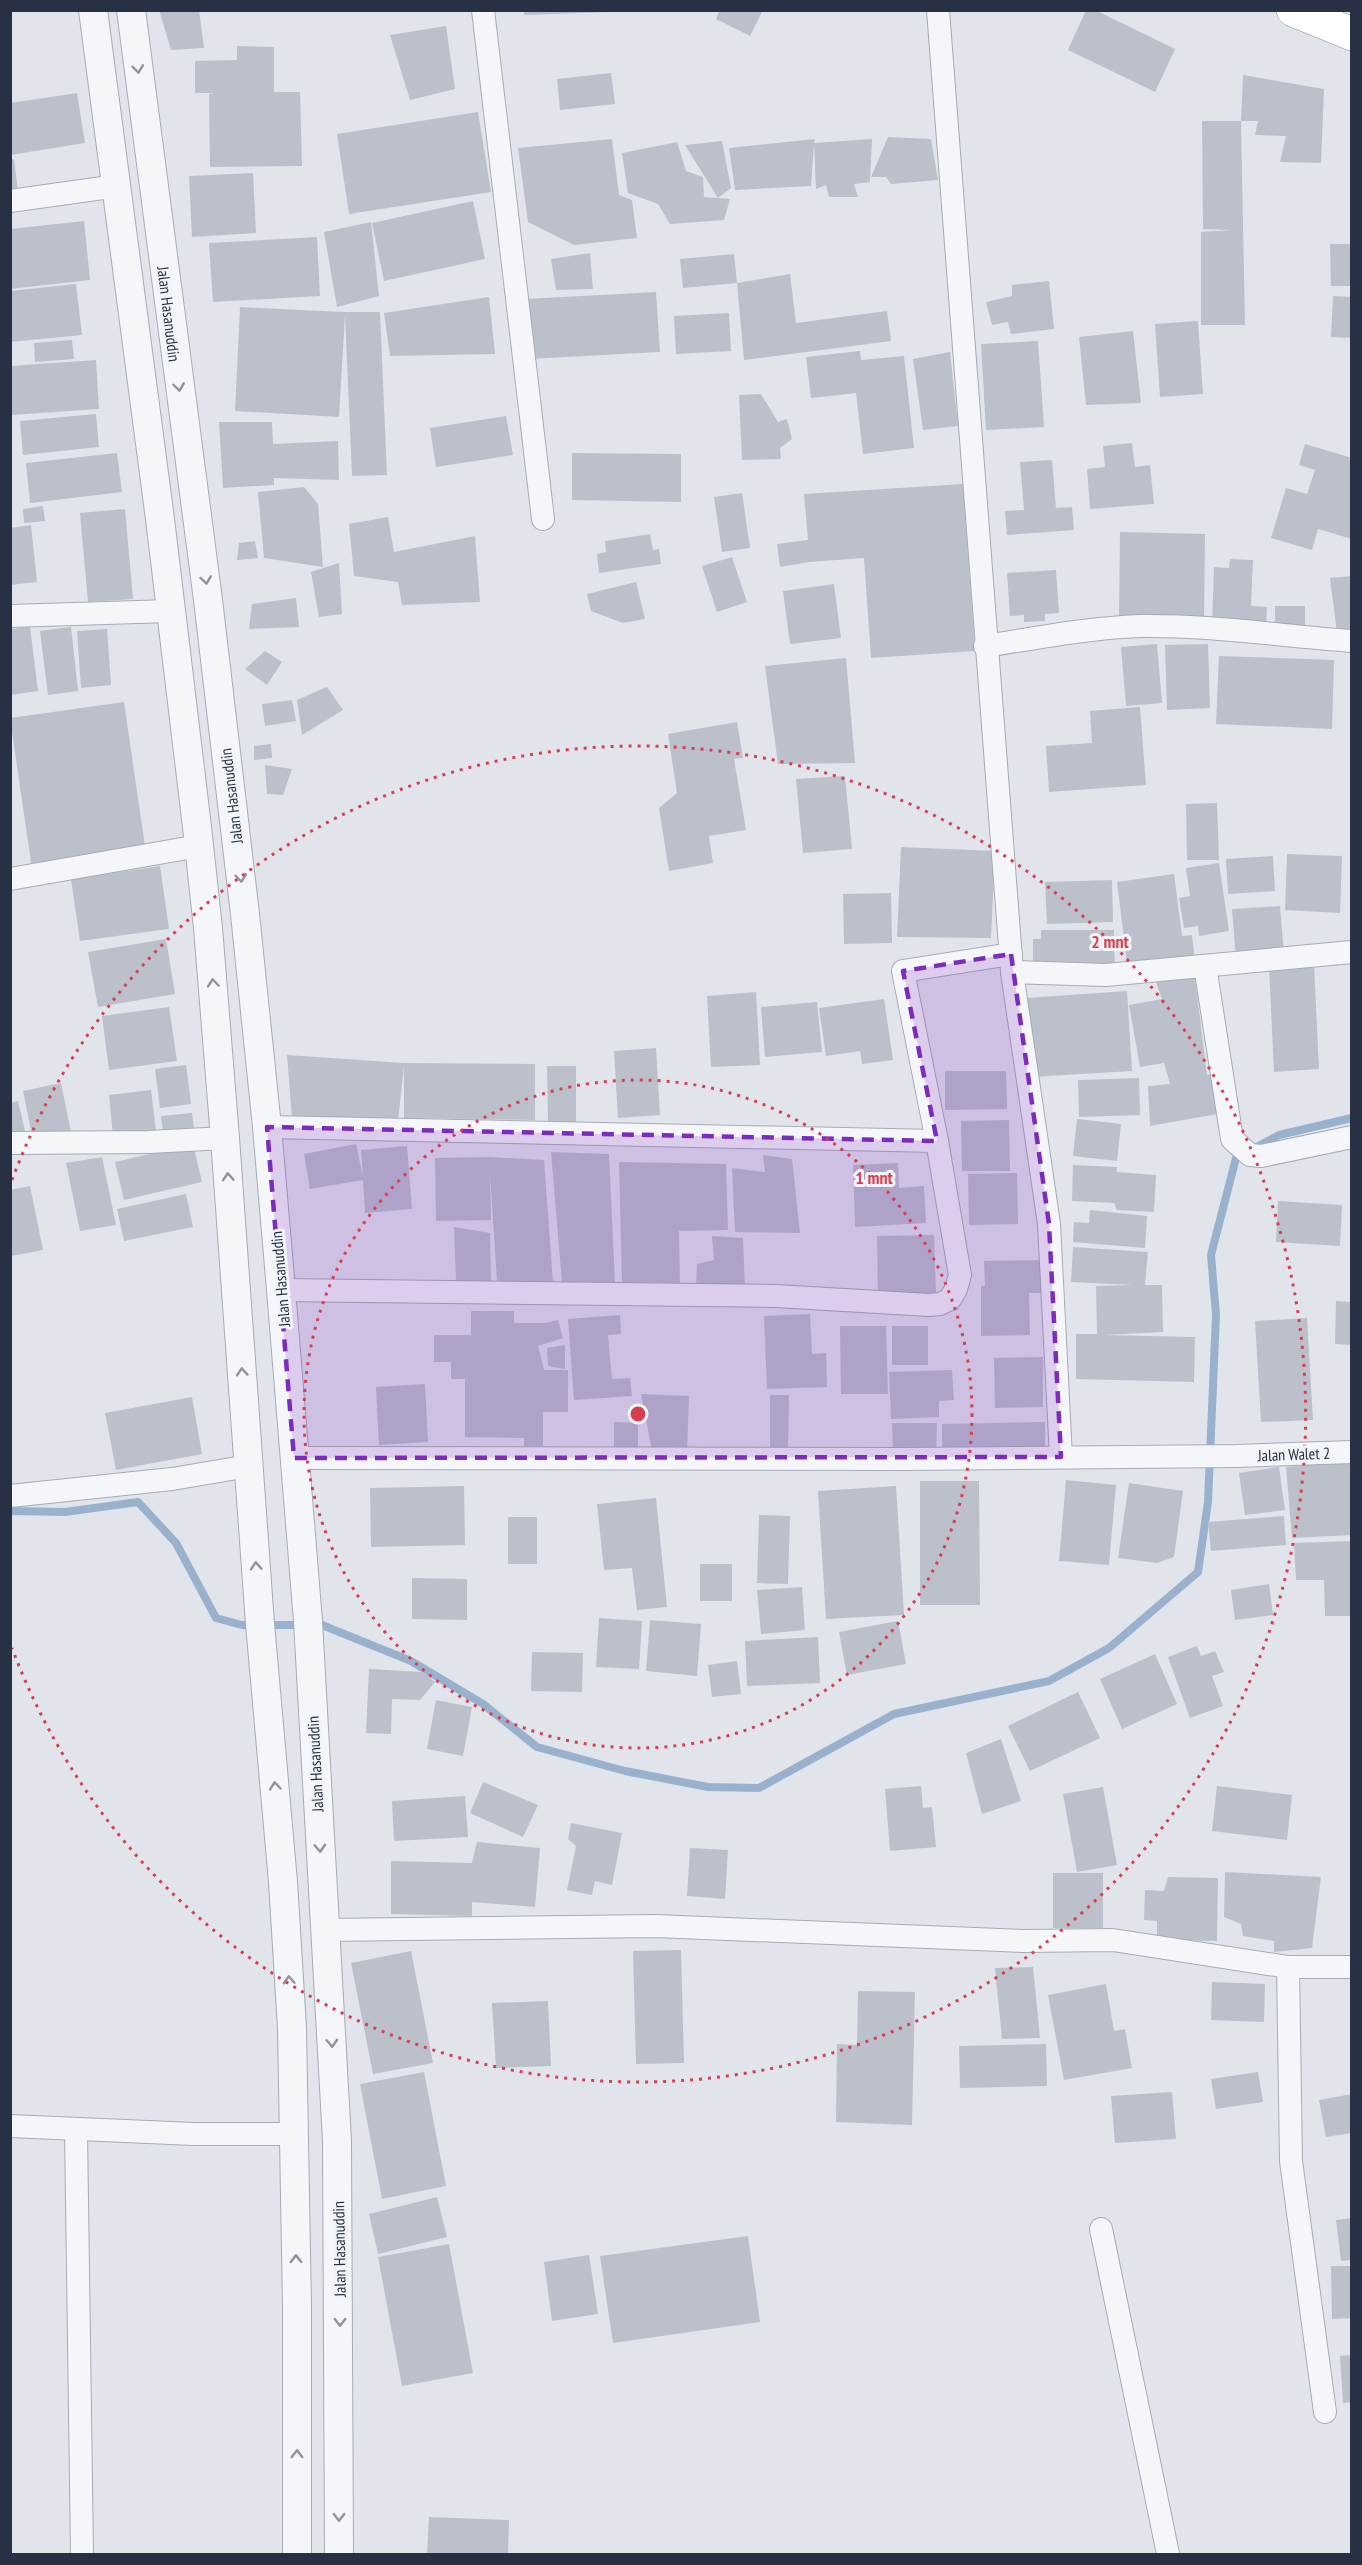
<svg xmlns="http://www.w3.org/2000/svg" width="1362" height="2565" font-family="'PT Sans Narrow',sans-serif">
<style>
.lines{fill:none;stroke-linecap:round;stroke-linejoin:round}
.stream{stroke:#9ab1cd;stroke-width:8}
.building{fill:#bbc0cb}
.minor-casing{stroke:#a6abb6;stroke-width:24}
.tertiary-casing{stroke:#a6abb6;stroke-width:30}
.trunk-casing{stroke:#8891a3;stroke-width:34}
.minor{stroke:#f4f6f9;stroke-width:22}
.tertiary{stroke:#f4f6f9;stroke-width:28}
.trunk{stroke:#fff;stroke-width:33}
.oneway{stroke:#8e949e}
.marked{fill:#7b2cbf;fill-opacity:0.2;stroke:#7b2cbf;stroke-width:4.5;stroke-dasharray:12 8;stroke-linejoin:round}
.ring{fill:none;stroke:#d73f51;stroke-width:3;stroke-dasharray:3 6}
.labels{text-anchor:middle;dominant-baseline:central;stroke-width:6;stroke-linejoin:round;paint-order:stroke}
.street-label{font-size:16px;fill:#283144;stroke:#f1f4f8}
.centre{fill:#d73f51;stroke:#f1f4f8;stroke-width:3}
.ring-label{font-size:18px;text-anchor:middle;font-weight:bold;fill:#d73f51;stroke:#f1f4f8;stroke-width:6;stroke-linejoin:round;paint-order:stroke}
</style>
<rect width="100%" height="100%" fill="#e1e5eb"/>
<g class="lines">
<path class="stream" d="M10,1511L65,1512L138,1502L176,1543L216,1618L242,1625H322L411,1661L483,1704L537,1747L625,1771L708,1787L759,1788L894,1714L1049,1681L1109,1648L1198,1572L1208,1502L1216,1315L1211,1255L1236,1158L1279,1135L1352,1118"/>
</g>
<g class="building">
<path d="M159,10H199L204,48L171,50Z"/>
<path d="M524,10H611V12L524,15Z"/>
<path d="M720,10H763L750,36L716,19Z"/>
<path d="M1086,10H1095L1175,49L1155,92L1068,50Z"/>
<path d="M446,26L455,89L410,100L390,35Z"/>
<path d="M237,46L274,47V92H300L302,166L210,167L209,94L215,93H195V61L237,60Z"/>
<path d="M611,73L615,104L560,110L557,79Z"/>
<path d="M1243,75L1324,89L1321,163L1280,162L1286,136L1255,135L1258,121H1241Z"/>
<path d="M77,93L85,143L10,155V103Z"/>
<path d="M478,112L491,192L349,214L337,134Z"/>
<path d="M1202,121H1241L1245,325H1201V232L1232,230L1203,229Z"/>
<path d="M888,137L931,139L938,180L891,184L886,177H871Z"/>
<path d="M612,139L619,195L632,200L637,238L574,245L528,222L518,148Z"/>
<path d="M815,139L814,143L872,139L870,182L854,184L858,197H829L826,185L816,189L814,143L811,186L735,190L729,148Z"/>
<path d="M722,141L731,188L718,198L685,145Z"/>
<path d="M677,142L686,171L703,177L704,197L730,199L724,220L670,224L658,204L628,193L622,153Z"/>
<path d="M14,159L18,191L10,192V160Z"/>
<path d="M253,173L256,233L192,237L189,176Z"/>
<path d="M473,201L485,259L384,281L372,223Z"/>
<path d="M84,221L90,280L10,289V229Z"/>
<path d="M371,222L379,296L337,307L324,232Z"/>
<path d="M317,237L320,296L213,302L209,243Z"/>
<path d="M1330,244H1352V286H1331Z"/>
<path d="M590,253L593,289L556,290L551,259Z"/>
<path d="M734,254L737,283L683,288L680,259Z"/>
<path d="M790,274L796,323L887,311L891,341L744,360L737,283Z"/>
<path d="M1049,281L1054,329L1011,334L1008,322L992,325L986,302L1012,296V285Z"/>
<path d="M76,284L82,335L10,342V291Z"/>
<path d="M656,292L660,352L528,359L525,299Z"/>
<path d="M1333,296L1352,297V338L1331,337Z"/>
<path d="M489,297L495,354L390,356L384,313Z"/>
<path d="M240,307L344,312H380L387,475L352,476L345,315L339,417L235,411Z"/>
<path d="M729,313L731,351L676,354L674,316Z"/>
<path d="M1198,321L1203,394L1160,397L1155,324Z"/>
<path d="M1133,331L1141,403L1086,405L1079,337Z"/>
<path d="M72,340L74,359L35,362L34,343Z"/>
<path d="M1038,341L1044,427L986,430L981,344Z"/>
<path d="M860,351L861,360L904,356L914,448L863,454L856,393L811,398L806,357Z"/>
<path d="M950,352L958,426L923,430L913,359Z"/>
<path d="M96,360L99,409L11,415L10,366Z"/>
<path d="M761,394L778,422L787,419L792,439L780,448L781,459L742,460L739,395Z"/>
<path d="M96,414L99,447L23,455L20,421Z"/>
<path d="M506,416L513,455L436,467L430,428Z"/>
<path d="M219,422H272L273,444L338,441L339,480L274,478V485L223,488Z"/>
<path d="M1132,443L1135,467L1150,465L1154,504L1090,509L1087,469L1105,467L1103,446Z"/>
<path d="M1305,444L1352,458V539L1318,529L1312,550L1271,538L1286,488L1307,494L1315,470L1299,465Z"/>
<path d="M117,453L122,492L30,503L26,463Z"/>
<path d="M572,453L681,454V502L572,500Z"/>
<path d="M1052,460L1056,508L1072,507L1074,530L1007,535L1005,511L1024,510L1020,462Z"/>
<path d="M963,484L975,651L871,658L864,558L809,562L780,567L777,544L808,540L804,494Z"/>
<path d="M304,487L318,504L323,567L264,558L258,492Z"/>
<path d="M742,493L750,548L722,552L714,497Z"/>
<path d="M43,506L45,521L24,523L23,509Z"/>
<path d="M125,509L133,599L88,602L80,513Z"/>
<path d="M388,517L394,552L475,536L480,602L402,605L398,582L354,576L349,524Z"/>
<path d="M31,525L37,582L10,585V528Z"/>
<path d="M1120,532L1205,534L1204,621L1119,619Z"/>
<path d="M650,534L653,550L659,549L661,564L599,573L597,554L606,552L605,541Z"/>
<path d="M255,541L258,558L237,560L239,543Z"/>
<path d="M732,557L747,602L717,612L702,566Z"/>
<path d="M1230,559L1253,560L1251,606L1267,607L1266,628L1212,625L1214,567L1229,568Z"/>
<path d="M339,563L342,614L319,617L311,572Z"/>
<path d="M1056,570L1059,613L1045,614V621L1024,622V615L1010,616L1007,573Z"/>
<path d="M1352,576V631L1337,633L1330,578Z"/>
<path d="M636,582L645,619L623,623L591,611L587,594Z"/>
<path d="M834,584L841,638L790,644L783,591Z"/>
<path d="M296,598L299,627L249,629L252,604Z"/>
<rect x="1275" y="606" width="30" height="21"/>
<path d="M30,627L38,691L10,695V629Z"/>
<path d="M71,627L78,691L48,695L40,631Z"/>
<path d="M107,629L111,685L81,688L77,631Z"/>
<path d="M1157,644L1162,703L1126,706L1121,647Z"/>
<path d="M1208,644L1210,708L1167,710L1165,645Z"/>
<path d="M265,651L282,662L267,685L245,669Z"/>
<path d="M1219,656L1334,660L1332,729L1216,724Z"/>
<path d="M846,658L855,763L778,764L765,666Z"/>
<path d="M327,687L343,710L302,735L297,700Z"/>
<path d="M292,700L296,721L265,726L262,704Z"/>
<path d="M124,702L146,853L32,869L10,718Z"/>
<path d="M1140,707L1146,785L1049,792L1046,746L1092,743L1090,711Z"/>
<path d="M737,722L743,758L734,759L746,830L709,836L713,863L669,871L659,808L677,793L668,734Z"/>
<path d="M271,744L272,758L254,760V746Z"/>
<path d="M265,765L292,769L283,795L267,794Z"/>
<path d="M845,776L852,849L803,853L796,779Z"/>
<path d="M1217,803L1219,860H1187L1186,804Z"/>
<path d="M901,847L995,851L991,938L897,937Z"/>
<path d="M1287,854L1342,856L1340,913L1285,910Z"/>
<path d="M1273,856L1275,891L1228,894L1226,859Z"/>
<path d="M1219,863L1229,931L1199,936L1198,926L1184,928L1179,898L1190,896L1186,868Z"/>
<path d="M160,866L169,929L80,941L71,879Z"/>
<path d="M1174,874L1182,936L1192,935L1195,962L1128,971L1117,882Z"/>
<path d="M1112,880L1113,922L1047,924L1045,882Z"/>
<path d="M891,893L892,943L844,944L843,894Z"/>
<path d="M1280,906L1284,954L1236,958L1232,909Z"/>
<path d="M1041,930H1114L1115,969L1033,970V939H1041Z"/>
<path d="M166,939L175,994L98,1007L88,952Z"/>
<path d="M1314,964L1319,1069L1274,1072L1269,966Z"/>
<path d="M1195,978L1207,1075L1217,1072L1223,1113L1150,1126L1148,1086L1170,1084L1164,1063L1140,1067L1129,1005L1162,999L1156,982Z"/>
<path d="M1127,991L1132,1071L1031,1077L1026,998Z"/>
<path d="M756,992L760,1065L711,1067L707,996Z"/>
<path d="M884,999L893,1060L862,1064L860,1051L826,1056L819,1008Z"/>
<path d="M817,1002L822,1052L765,1057L761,1007Z"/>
<path d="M169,1007L177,1061L109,1070L102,1016Z"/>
<path d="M656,1048L660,1115L618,1118L614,1051Z"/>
<path d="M287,1055L404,1063L535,1064V1120L404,1118V1066L398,1121L292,1118Z"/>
<path d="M186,1065L191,1104L160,1108L155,1069Z"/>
<path d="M547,1066H576V1122H548Z"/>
<path d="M945,1071H1006L1007,1109L945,1110Z"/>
<path d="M1139,1078L1140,1115L1079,1117L1078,1080Z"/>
<path d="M61,1083L71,1132L33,1140L23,1091Z"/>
<path d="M151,1090L156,1131L113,1136L109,1095Z"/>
<path d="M18,1101L25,1131L10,1134V1103Z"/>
<path d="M192,1113L194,1129L163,1133L161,1116Z"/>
<path d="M1077,1119L1121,1124L1117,1161L1073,1156Z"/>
<path d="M1009,1120L1010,1171H962L961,1121Z"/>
<path d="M193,1144L202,1182L124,1200L115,1162Z"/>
<path d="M356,1144L363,1177L361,1150L407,1146L412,1209L365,1213L363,1180L310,1189L304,1154Z"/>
<path d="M551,1152L609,1154L615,1284L562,1283Z"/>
<path d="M763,1155L792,1159L800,1233L735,1232L732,1168L765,1172Z"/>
<path d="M102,1157L116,1225L80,1231L66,1163Z"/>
<path d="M489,1157L544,1160L553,1283L497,1281L490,1173L491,1220L436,1221L435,1158Z"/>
<path d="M619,1162L726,1164L728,1230L679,1231L680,1283L622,1282Z"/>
<path d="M898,1163L899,1188L924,1186L926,1223L855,1227L853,1165Z"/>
<path d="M1073,1165L1117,1167V1172L1156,1175L1154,1212L1117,1210L1114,1203L1072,1201Z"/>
<path d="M1017,1173L1018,1224L969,1225L968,1174Z"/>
<path d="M30,1186L43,1250L11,1256L10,1190Z"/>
<path d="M186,1194L193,1227L124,1241L117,1209Z"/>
<path d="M1278,1201L1342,1205L1340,1246L1276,1242Z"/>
<path d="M1090,1210L1147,1216L1145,1248L1073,1242L1074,1222L1089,1223Z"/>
<path d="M454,1227L490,1233L491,1281H456Z"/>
<path d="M934,1235L936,1294L878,1295L877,1236Z"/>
<path d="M712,1236L743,1238L745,1289L696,1287L697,1264L714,1260Z"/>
<path d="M1073,1247L1148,1252L1145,1285H1162L1163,1332L1104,1335L1195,1337L1194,1382L1076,1379V1334H1097L1096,1286L1133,1285L1071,1282Z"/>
<path d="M1046,1260L1047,1293H1029L1030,1335L981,1336V1286H985L984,1261Z"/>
<path d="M1336,1301L1352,1302V1345L1335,1344Z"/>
<path d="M471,1311H514V1323H545L558,1320L563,1338L538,1346L544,1370H568V1412H543V1446H524V1438L465,1437V1379H451V1362H434V1335H471Z"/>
<path d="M810,1314L812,1354L826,1353L827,1387L767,1389L764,1316Z"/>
<path d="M620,1315L621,1334L608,1335L612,1379L630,1378L632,1396L574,1400L568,1319Z"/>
<path d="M1307,1318L1313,1420L1261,1422L1255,1321Z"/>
<path d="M840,1326H886L888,1394H841Z"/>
<rect x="892" y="1326" width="36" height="39"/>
<path d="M565,1345V1369L548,1366L547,1348Z"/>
<path d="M1043,1357V1407L995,1408L994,1358Z"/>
<path d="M952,1370L954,1400L939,1401V1417L891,1419L889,1372Z"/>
<path d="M425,1384L428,1442L379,1445L376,1387Z"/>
<path d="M641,1394L689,1396L687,1452L652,1450Z"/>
<path d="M770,1395H789L788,1452L770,1451Z"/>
<path d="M192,1397L202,1454L116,1470L105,1413Z"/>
<path d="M614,1422L638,1423V1449L614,1448Z"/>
<path d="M1045,1422V1451L942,1453V1424Z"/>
<path d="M892,1423H937L936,1453H893Z"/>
<path d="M1352,1456V1535L1292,1538L1286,1467L1328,1463Z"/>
<path d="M1279,1467L1285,1510L1245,1515L1239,1473Z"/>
<path d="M1066,1480L1116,1485L1109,1565L1059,1561Z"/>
<path d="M920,1481H979L980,1605H920Z"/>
<path d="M1129,1483L1183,1491L1174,1557L1157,1563L1118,1558Z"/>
<path d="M464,1486L465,1545L371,1547L370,1488Z"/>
<path d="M896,1486L904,1615L826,1619L818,1491Z"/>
<path d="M656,1498L667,1607L637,1610L632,1568L604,1570L597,1504Z"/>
<path d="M759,1515L790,1516L788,1584L757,1583Z"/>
<path d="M1284,1516L1286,1545L1211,1551L1208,1522Z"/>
<rect x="508" y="1517" width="29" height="47"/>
<path d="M1352,1541V1616H1325L1324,1580H1296L1294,1543Z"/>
<rect x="700" y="1564" width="32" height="37"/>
<path d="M412,1578L467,1579V1620L412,1619Z"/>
<path d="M1269,1584L1273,1615L1235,1620L1231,1590Z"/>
<path d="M802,1587L805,1630L761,1634L757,1590Z"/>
<path d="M599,1618L642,1621L639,1669L596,1667Z"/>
<path d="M650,1620L701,1624L697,1676L646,1671Z"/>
<path d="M898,1621L906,1664L847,1675L839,1632Z"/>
<path d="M818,1637L820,1683L747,1686L745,1641Z"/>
<path d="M1197,1646L1201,1656L1215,1651L1224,1672L1212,1676L1223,1706L1190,1718L1168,1657Z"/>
<path d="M532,1652L583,1653L582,1692L531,1691Z"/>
<path d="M1155,1654L1177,1704L1122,1729L1100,1679Z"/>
<path d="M737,1661L741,1694L712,1697L708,1665Z"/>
<path d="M369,1669L423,1672L435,1682L420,1700L392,1699L391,1734L366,1733Z"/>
<path d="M1078,1692L1100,1738L1030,1771L1008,1726Z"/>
<path d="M436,1700L472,1707L463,1756L427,1749Z"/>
<path d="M1001,1739L1021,1801L982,1814L966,1753Z"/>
<path d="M483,1782L538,1805L523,1837L470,1813Z"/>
<path d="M921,1786L923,1808L932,1807L936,1847L890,1851L885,1789Z"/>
<path d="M1217,1786L1292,1795L1287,1840L1212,1831Z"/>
<path d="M1103,1787L1117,1865L1077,1872L1063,1794Z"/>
<path d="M465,1796L468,1837L394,1841L392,1801Z"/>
<path d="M571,1823L622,1833L612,1885L595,1881L592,1895L567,1890L576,1846L568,1839Z"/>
<path d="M477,1842L540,1848L535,1907L472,1902V1916L391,1914V1861L472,1863Z"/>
<path d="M690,1848L728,1850L725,1899L687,1896Z"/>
<path d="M1225,1872L1321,1877L1312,1948L1274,1952V1941L1243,1936L1241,1924L1224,1917Z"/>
<rect x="1053" y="1873" width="50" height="55"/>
<path d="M1168,1877L1218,1878L1217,1941L1157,1940V1921L1144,1920L1145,1890L1164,1891Z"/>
<path d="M681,1950L684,2063L636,2064L633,1951Z"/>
<path d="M411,1951L433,2063L373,2074L351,1963Z"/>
<path d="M1033,1967L1040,2038L1002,2039L995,1968Z"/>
<path d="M1212,1982L1265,1984L1264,2022L1211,2020Z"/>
<path d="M1106,1984L1114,2031L1125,2029L1132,2068L1064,2080L1048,1995Z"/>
<path d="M858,1991L915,1992L912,2125L836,2122L837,2044L857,2045Z"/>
<path d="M548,2001L551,2066L496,2068L492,2003Z"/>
<path d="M1046,2044L1047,2086L960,2088L959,2046Z"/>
<path d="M424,2072L446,2186L382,2199L360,2084Z"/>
<path d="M1258,2072L1263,2102L1216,2109L1211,2079Z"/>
<path d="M1172,2092L1176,2139L1115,2143L1111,2096Z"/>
<path d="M1352,2094V2133L1326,2137L1319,2100Z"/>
<path d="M437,2197L447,2237L378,2254L369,2214Z"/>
<path d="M1352,2218V2260L1341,2261L1336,2220Z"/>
<path d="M748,2236L760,2322L613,2343L600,2256Z"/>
<path d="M449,2244L473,2373L402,2386L378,2257Z"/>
<path d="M589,2255L598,2314L552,2321L544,2262Z"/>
<path d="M1331,2266H1352V2318L1332,2319Z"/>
<path d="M1352,2355V2402L1343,2403L1340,2356Z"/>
<path d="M429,2517L509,2520L508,2554H427Z"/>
</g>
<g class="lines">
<defs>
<g id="minor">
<path d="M483,10L543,519"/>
<path d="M938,10L1012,972L1049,1224L1061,1457"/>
<path d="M10,201L117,186"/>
<path d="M10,616L170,611"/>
<path d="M985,646C1037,638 1088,628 1140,626C1211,625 1281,636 1352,641"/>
<path d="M10,879L199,846"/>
<path d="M1205,966L1232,1139L1250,1155L1261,1156L1352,1137"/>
<path d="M1012,972L1106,975L1352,952"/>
<path d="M267,1127L937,1141"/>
<path d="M10,1143L149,1142L225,1138"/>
<path d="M281,1290L776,1296L929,1305L940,1304L950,1299L956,1289L960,1275L937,1141L903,971L1011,954"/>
<path d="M294,1458L904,1459L1237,1456L1352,1452"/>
<path d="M10,1496L172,1479L249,1466"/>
<path d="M324,1930L655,1926L1023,1941L1113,1940L1288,1967H1352"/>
<path d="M1288,1967L1291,2161L1325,2412"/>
<path d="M10,2126L194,2134H294"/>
<path d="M76,2129L82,2554"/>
<path d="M1101,2229L1168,2554"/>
</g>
<g id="tertiary">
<path d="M93,10L160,519L197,827L208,928L225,1138L260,1624L283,1882L292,2028L297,2307V2554"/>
<path d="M131,10L208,600L245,914L267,1127L281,1290L308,1621L337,2141L339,2554"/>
</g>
<path id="trunk" d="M1293,10L1352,34"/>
</defs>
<use href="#minor" class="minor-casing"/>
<use href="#tertiary" class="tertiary-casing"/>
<use href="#trunk" class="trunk-casing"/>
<use href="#minor" class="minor"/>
<use href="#tertiary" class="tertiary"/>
<use href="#trunk" class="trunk"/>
</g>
<defs><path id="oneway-chevron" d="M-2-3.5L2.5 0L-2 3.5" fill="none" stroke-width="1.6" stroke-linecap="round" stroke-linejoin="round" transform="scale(1.5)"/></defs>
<g class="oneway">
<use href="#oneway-chevron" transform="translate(138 69) rotate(83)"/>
<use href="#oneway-chevron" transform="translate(179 387) rotate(82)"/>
<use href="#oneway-chevron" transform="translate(206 580) rotate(82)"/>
<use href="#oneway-chevron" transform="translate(241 878) rotate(83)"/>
<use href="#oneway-chevron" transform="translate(213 983) rotate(-95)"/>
<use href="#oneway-chevron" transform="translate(228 1177) rotate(-94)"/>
<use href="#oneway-chevron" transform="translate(242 1372) rotate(-94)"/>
<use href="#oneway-chevron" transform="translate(256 1566) rotate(-94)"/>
<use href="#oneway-chevron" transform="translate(275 1786) rotate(-95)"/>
<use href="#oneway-chevron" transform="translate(320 1848) rotate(87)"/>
<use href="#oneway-chevron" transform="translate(289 1980) rotate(-93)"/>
<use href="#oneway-chevron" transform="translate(332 2043) rotate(87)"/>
<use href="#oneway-chevron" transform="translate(296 2259) rotate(-91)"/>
<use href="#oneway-chevron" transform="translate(340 2322) rotate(90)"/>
<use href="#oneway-chevron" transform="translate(297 2454) rotate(-90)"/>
<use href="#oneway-chevron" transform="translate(339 2517) rotate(90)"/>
</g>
<path class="marked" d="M1011,954L1049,1224L1061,1457L294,1458L267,1127L937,1141L903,971Z"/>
<g class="ring">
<circle cx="638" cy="1414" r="334"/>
<path d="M12 1180A668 668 0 1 1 12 1648"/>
</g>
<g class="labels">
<g class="street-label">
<text transform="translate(169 314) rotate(83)">Jalan Hasanuddin</text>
<text transform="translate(231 796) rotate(-97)">Jalan Hasanuddin</text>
<text transform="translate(280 1279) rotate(-95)">Jalan Hasanuddin</text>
<text transform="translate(1294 1454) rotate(-2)">Jalan Walet 2</text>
<text transform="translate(315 1764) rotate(-93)">Jalan Hasanuddin</text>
<text transform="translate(339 2249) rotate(-91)">Jalan Hasanuddin</text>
</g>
</g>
<circle cx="638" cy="1414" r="9" class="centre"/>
<g class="ring-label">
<text x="1110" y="948">2 mnt</text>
<text x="874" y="1184">1 mnt</text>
</g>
<rect width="1362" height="2565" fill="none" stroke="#283144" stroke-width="24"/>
</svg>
